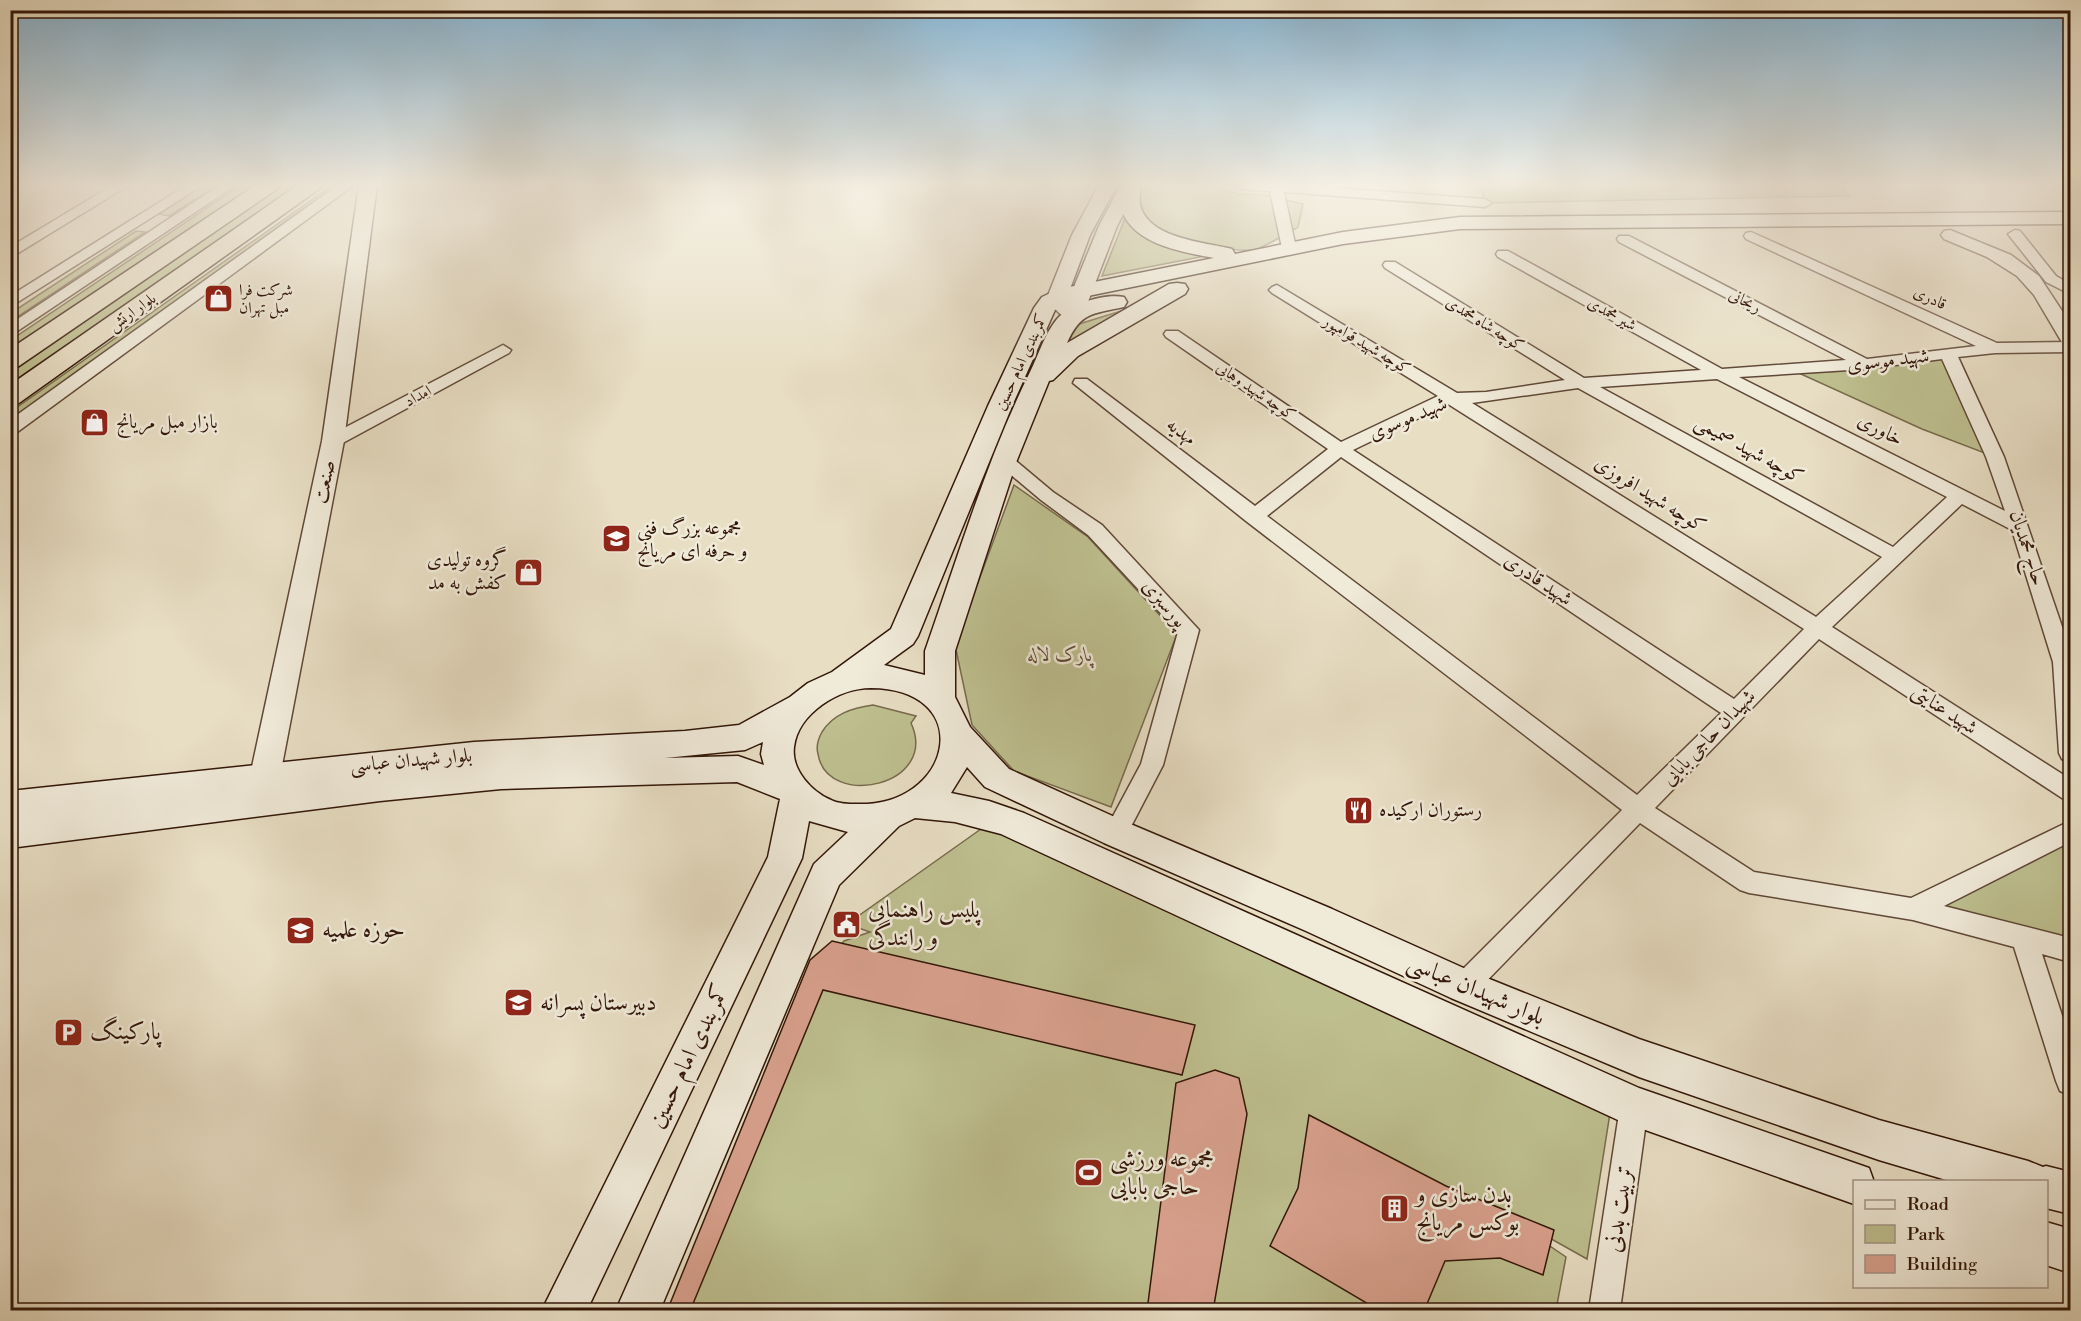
<svg xmlns="http://www.w3.org/2000/svg" width="2081" height="1321" font-family="'Libre Bodoni',Amiri,serif">
<style>
.green{fill:#bebf8f;stroke:#786a4c;stroke-width:1.5}
.building{fill:#d9a18e;stroke:#321608;stroke-width:1.5}
.lines{fill:none;stroke-linecap:round;stroke-linejoin:round}
.minor-casing{stroke:#604837;stroke-width:3}
.tertiary-casing{stroke:#604837;stroke-width:3}
.secondary-casing{stroke:#321608;stroke-width:3}
.trunk-casing{stroke:#321608;stroke-width:3}
.minor{fill:#f0ead9;fill-rule:evenodd}
.tertiary{fill:#f0ead9;fill-rule:evenodd}
.secondary{fill:#f0ead9;fill-rule:evenodd}
.trunk{fill:#e8dec4;fill-rule:evenodd}
.labels{text-anchor:middle;dominant-baseline:central;stroke-width:5;stroke-linejoin:round;paint-order:stroke}
.far-poi-label{font-size:16px;fill:#321608;stroke:#f0ead9;text-anchor:start}
.far-street-label{font-size:16px;fill:#321608;stroke:#f0ead9}
.street-label{font-size:20px;fill:#321608;stroke:#f0ead9}
.poi-label{font-size:20px;fill:#321608;stroke:#f0ead9;text-anchor:start}
.park-label{font-size:20px;font-style:italic;fill:#5c4930;stroke:#f0ead9}
.near-poi-label{font-size:24px;fill:#321608;stroke:#f0ead9;text-anchor:start}
.near-street-label{font-size:24px;fill:#321608;stroke:#f0ead9}
</style>
<rect width="100%" height="100%" fill="#e8dec4"/>
<filter id="stains"><feTurbulence type="fractalNoise" baseFrequency=".00333" numOctaves="4"/><feColorMatrix values="0 0 0 0 .2 0 0 0 0 .09 0 0 0 0 .02 0 0 0 .5 -.17"/></filter>
<radialGradient id="worn" r=".72"><stop offset=".6" stop-color="#630" stop-opacity="0"/><stop offset="1" stop-color="#630" stop-opacity=".3"/></radialGradient>
<g class="green">
<path d="M204,185H218L169,216L159,214Z"/>
<path d="M241,185H255L11,348V340Z"/>
<path d="M283,185H300L11,383L10,373Z"/>
<path d="M333,185H343L20,417L16,408Z"/>
<path d="M1138,185H1204L1238,194L1264,195L1303,204L1298,227C1287,233 1264,248 1253,250C1229,252 1169,238 1151,223C1140,214 1139,198 1138,185Z"/>
<path d="M1481,185H1839L1850,196L1485,203Z"/>
<path d="M1126,216L1142,236L1205,256L1102,276Z"/>
<path d="M136,231L145,232L11,321V313Z"/>
<path d="M1134,307L1061,351L1076,325Z"/>
<path d="M1948,354L1995,457L1922,429L1792,370Z"/>
<path d="M1014,485L1088,537L1177,634L1111,807L1014,771L972,725L955,645Z"/>
<path d="M873,705L916,716L911,723C940,786 827,810 818,754C816,747 818,739 822,732C833,714 852,708 873,705Z"/>
<path d="M988,824L1610,1113L1587,1259L1484,1201L1566,1257L1556,1310H677L820,971L844,941L870,932L847,924Z"/>
<path d="M2070,831V949L1913,909Z"/>
</g>
<g class="building">
<path d="M832,941L1195,1025L1182,1075L823,990L690,1311H667L810,960Z"/>
<path d="M1215,1070L1239,1078L1247,1114L1213,1311H1147L1176,1083Z"/>
<path d="M1309,1115L1446,1186L1554,1230L1543,1275L1500,1258L1445,1261L1424,1311H1380L1270,1246L1298,1188Z"/>
</g>
<g class="lines">
<defs>
<g id="minor">
<path d="M113,185H129L10,258V247Z"/>
<path d="M187,185H203L10,307V296Z"/>
<path d="M220,185H236L10,336V324Z"/>
<path d="M338,185H354L16,433L10,434V420Z"/>
<path d="M1233,185H1294L1485,199L1492,203L1485,207L1284,192L1296,248L1289,252L1282,248L1270,191L1240,189Z"/>
<path d="M2015,230L2020,231L2056,276L2070,284V294L2046,282L2008,234Z"/>
<path d="M1751,232L1997,343L2070,342V352L1995,353L1958,357L2004,457L2070,650V762L2062,759L2059,753L2053,662L2012,530L1962,504L1832,627L2070,779V800L2062,798L1819,639L1655,808L1754,872L1911,898L2070,821V842L1944,906L2070,938V962L2042,954L2070,1040V1095L2060,1091L2056,1081L2014,947L1913,920L1749,893L1740,890L1640,823L1473,995L1464,998L1455,995L1451,986L1455,977L1622,810L1246,521L1073,383L1075,379H1087L1255,506L1328,449L1166,337L1164,334L1166,331H1178L1341,442L1438,396L1272,293L1269,290L1272,287L1277,285L1457,393L1486,392L1565,380L1385,268L1383,265L1385,262H1395L1584,378L1701,370L1498,257L1496,254L1498,251H1508L1722,369L1846,360L1619,242L1617,239L1619,236H1629L1867,359L1976,346L1746,239L1744,236L1746,233ZM1942,359L1986,457L2005,511L1739,377L1865,369ZM1717,379L1947,497L1893,547L1600,387ZM1578,388L1882,557L1816,617L1472,403ZM1448,404L1804,629L1734,699L1353,450ZM1341,457L1721,713L1637,795L1267,516Z"/>
<path d="M503,345L511,350L509,353L339,445H327L324,441L327,437Z"/>
<path d="M1004,454L1010,456L1053,492L1102,525L1199,630L1163,765L1124,840L1116,843L1108,840L1104,833L1141,764L1178,632L1088,535L1041,500L998,464L995,460L998,456Z"/>
<path d="M1634,1093L1644,1097L1648,1107L1620,1310H1589L1620,1107L1624,1097Z"/>
</g>
<g id="tertiary">
<path d="M359,185H377L344,441L280,776L275,785L265,788L255,785L250,776L322,441Z"/>
<path d="M1099,185H1117L1090,235L1067,297L1069,299L1099,226L1121,185H1139L1117,226L1083,315L1080,319C1065,323 1055,310 1047,298L1072,235Z"/>
<path d="M1950,230L2011,255L2039,276L2070,323V346L2063,344L2034,295L2017,276L1987,257L1944,239L1941,235L1944,231Z"/>
</g>
<g id="secondary">
<path d="M1121,185H1141C1140,191 1139,198 1140,204C1147,239 1205,242 1232,249L1235,254L1343,232L1460,217L2070,212V224L1460,229L1343,244L1073,299L1055,310L1012,406L918,636L913,644L884,665L925,675V651C958,557 986,461 1030,372C1038,356 1045,333 1057,319C1069,304 1105,293 1124,297L1127,302L1124,307C1092,314 1081,312 1067,343L1169,284L1177,283L1185,284L1188,289L1185,294L1078,356L1053,380L1049,381L1017,460L955,651V697L970,727L1009,769L1128,823L1332,909L1477,974L1639,1039L1879,1120L2028,1161L2043,1167L2046,1166L2070,1172V1214L2046,1208V1182H1953L1879,1160L1639,1077L1451,998L1306,931L1104,843L985,787L967,767L951,793L989,801L1024,813L1639,1088L1869,1168L1874,1182H1854V1204L1620,1121L1001,834L955,822L915,818L899,826L839,885L660,1310H616L814,864L848,832L809,821L802,858L587,1310H542L768,857L780,799L737,782L501,789L380,801L10,848V819L48,815L10,819V791L474,742L685,731L739,725L790,697L808,683L832,672L891,629L988,406L1034,308L1042,297L1059,289L1214,258C1182,252 1128,244 1120,204C1119,198 1121,191 1121,185ZM871,688C974,689 954,799 867,804C856,804 841,805 831,800C812,792 791,770 794,747C798,713 839,688 871,688ZM763,742L761,754L764,765L738,756L665,758L745,750Z"/>
<path d="M2046,1222L2070,1229V1273L2046,1265Z"/>
</g>
<g id="trunk">
<path d="M256,185H281L277,189L19,366L10,369V349Z"/>
<path d="M298,185H323L319,189L19,403L10,405V385Z"/>
</g>
</defs>
<use href="#minor" class="minor-casing"/>
<use href="#tertiary" class="tertiary-casing"/>
<use href="#secondary" class="secondary-casing"/>
<use href="#trunk" class="trunk-casing"/>
<use href="#minor" class="minor"/>
<use href="#tertiary" class="tertiary"/>
<use href="#secondary" class="secondary"/>
<use href="#trunk" class="trunk"/>
</g>
<linearGradient id="sky" x2="0" y2="1"><stop stop-color="#88b7d6"/><stop offset="0.5" stop-color="#f5f0e4"/><stop offset="1" stop-color="#f5f0e4" stop-opacity="0"/></linearGradient>
<rect width="2081" height="370" fill="url(#sky)"/>
<defs>
<symbol id="shop-square" viewBox="-11 -11 22 22"><rect x="-9" y="-9" width="18" height="18" rx="4" fill="#8f2418" stroke="#f0ead9"/><path d="M-5-2.5h2.3a2.7 3.5 0 0 1 5.4 0H5L5.5 6h-11ZM-1.5-2.5h3a1.5 2.3 0 0 0-3 0Z" fill="#fff"/></symbol>
<symbol id="school-square" viewBox="-11 -11 22 22"><rect x="-9" y="-9" width="18" height="18" rx="4" fill="#8f2418" stroke="#f0ead9"/><path d="M0-5L7-2L0 1L-7-2ZM-4 1L0 2.5L4 1V4Q0 6-4 4Z" fill="#fff"/></symbol>
<symbol id="restaurant-square" viewBox="-11 -11 22 22"><rect x="-9" y="-9" width="18" height="18" rx="4" fill="#8f2418" stroke="#f0ead9"/><path d="M-5-6h1v4h1v-4h1v4h1v-4h1v5L-1.5 .5V6h-2V.5L-5-1ZM5-6V6H3V1.5H1.5Q1.5-4 5-6Z" fill="#fff"/></symbol>
<symbol id="civic-square" viewBox="-11 -11 22 22"><rect x="-9" y="-9" width="18" height="18" rx="4" fill="#8f2418" stroke="#f0ead9"/><path d="M-.6-6.5H3V-4.5H.6V-3L4-1V1h2V6H-6V1h2V-1L-.6-3ZM-1.2 2.5V6h2.4V2.5Z" fill="#fff"/></symbol>
<symbol id="parking-square" viewBox="-11 -11 22 22"><rect x="-9" y="-9" width="18" height="18" rx="4" fill="#8f2418" stroke="#f0ead9"/><path d="M-3.5-5.5H1a3.5 3.5 0 0 1 0 7H-1V5.5H-3.5ZM-1-3.4V-.6H.8a1.4 1.4 0 0 0 0-2.8Z" fill="#fff"/></symbol>
<symbol id="stadium-square" viewBox="-11 -11 22 22"><rect x="-9" y="-9" width="18" height="18" rx="4" fill="#8f2418" stroke="#f0ead9"/><path d="M0-5a6.5 5 0 1 0 0 10a6.5 5 0 1 0 0-10ZM-3.5-1.8h7v3.6h-7Z" fill="#fff"/></symbol>
<symbol id="building-square" viewBox="-11 -11 22 22"><rect x="-9" y="-9" width="18" height="18" rx="4" fill="#8f2418" stroke="#f0ead9"/><path d="M-4-6H4V6H1V3H-1V6H-4ZM-2.5-4.3h1.7v1.8h-1.7ZM.8-4.3h1.7v1.8H.8ZM-2.5-1h1.7V.8h-1.7ZM.8-1h1.7V.8H.8Z" fill="#fff"/></symbol>
</defs>
<g fill-rule="evenodd">
<use href="#shop-square" x="202" y="282" width="33" height="33"/>
<use href="#shop-square" x="78" y="406" width="33" height="33"/>
<use href="#school-square" x="600" y="522" width="33" height="33"/>
<use href="#shop-square" x="512" y="556" width="33" height="33"/>
<use href="#restaurant-square" x="1342" y="794" width="33" height="33"/>
<use href="#civic-square" x="830" y="908" width="33" height="33"/>
<use href="#school-square" x="284" y="914" width="33" height="33"/>
<use href="#school-square" x="502" y="986" width="33" height="33"/>
<use href="#parking-square" x="52" y="1016" width="33" height="33"/>
<use href="#stadium-square" x="1072" y="1156" width="33" height="33"/>
<use href="#building-square" x="1378" y="1192" width="33" height="33"/>
</g>
<g class="labels">
<g class="far-poi-label">
<text x="239" y="290">شرکت فرا<tspan x="239" dy="18">مبل تهران</tspan></text>
</g>
<g class="far-street-label">
<text transform="translate(1930 298) rotate(25)">قادری</text>
<text transform="translate(1745 301) rotate(27)">ریحانی</text>
<text transform="translate(132 312) rotate(-35)">بلوار ارتش</text>
<text transform="translate(1612 314) rotate(29)">شیر محمدی</text>
<text transform="translate(1485 324) rotate(32)">کوچه شاه محمدی</text>
<text transform="translate(1367 345) rotate(31)">کوچه شهید قوامپور</text>
<text transform="translate(1021 362) rotate(-65)">کمربندی امام حسین</text>
<text transform="translate(1256 391) rotate(34)">کوچه شهید وهابی</text>
<text transform="translate(418 396) rotate(-28)">امداد</text>
</g>
<g class="street-label">
<text transform="translate(1888 361) rotate(-7)">شهید موسوی</text>
<text transform="translate(1408 419) rotate(-23)">شهید موسوی</text>
<text transform="translate(1880 430) rotate(27)">خاوری</text>
<text transform="translate(1181 432) rotate(38)">مهدیه</text>
<text transform="translate(1749 450) rotate(29)">کوچه شهید صمیمی</text>
<text transform="translate(325 482) rotate(-79)">صنعت</text>
<text transform="translate(1650 495) rotate(32)">کوچه شهید افروزی</text>
<text transform="translate(2027 548) rotate(72)">حاج محمدیان</text>
<text transform="translate(1538 580) rotate(34)">شهید قادری</text>
<text transform="translate(1164 604) rotate(49)">پورسبزی</text>
<text transform="translate(1944 710) rotate(33)">شهید عنایتی</text>
<text transform="translate(1709 738) rotate(-46)">شهیدان حاجی بابایی</text>
<text transform="translate(411 761) rotate(-5)">بلوار شهیدان عباسی</text>
</g>
<g class="poi-label">
<text x="116" y="422">بازار مبل مریانج</text>
<text x="637" y="528">مجموعه بزرگ فنی<tspan x="637" dy="23">و حرفه ای مریانج</tspan></text>
<text x="507" y="560" text-anchor="end">گروه تولیدی<tspan x="507" dy="23">کفش به مد</tspan></text>
<text x="1379" y="810">رستوران ارکیده</text>
</g>
<g class="park-label">
<text x="1060" y="655">پارک لاله</text>
</g>
<g class="near-poi-label">
<text x="868" y="910">پلیس راهنمایی<tspan x="868" dy="28">و رانندگی</tspan></text>
<text x="322" y="930">حوزه علمیه</text>
<text x="540" y="1003">دبیرستان پسرانه</text>
<text x="90" y="1032">پارکینگ</text>
<text x="1110" y="1159">مجموعه ورزشی<tspan x="1110" dy="28">حاجی بابایی</tspan></text>
<text x="1416" y="1195">بدن سازی و<tspan x="1416" dy="28">بوکس مریانج</tspan></text>
</g>
<g class="near-street-label">
<text transform="translate(1476 990) rotate(23)">بلوار شهیدان عباسی</text>
<text transform="translate(689 1056) rotate(-64)">کمربندی امام حسین</text>
<text transform="translate(1619 1209) rotate(-82)">تربیت بدنی</text>
</g>
</g>
<rect width="2081" height="1321" fill="none" stroke="#e8dec4" stroke-width="36"/>
<rect x="12" y="12" width="2057" height="1297" fill="none" stroke="#321608" stroke-width="3"/>
<rect x="18" y="18" width="2045" height="1285" fill="none" stroke="#321608" stroke-width="1.5"/>
<rect x="1853" y="1180" width="195" height="108" fill="#f0ead9" stroke="#a49585" stroke-width="1.5"/>
<rect x="1865" y="1200" width="30" height="9" fill="#f0ead9" stroke="#a49585" stroke-width="1.5"/>
<text x="1907" y="1210" font-size="18" fill="#321608">Road</text>
<rect x="1865" y="1225" width="30" height="18" fill="#bebf8f" stroke="#a49585" stroke-width="1.5"/>
<text x="1907" y="1240" font-size="18" fill="#321608">Park</text>
<rect x="1865" y="1255" width="30" height="18" fill="#d9a18e" stroke="#a49585" stroke-width="1.5"/>
<text x="1907" y="1270" font-size="18" fill="#321608">Building</text>
<rect width="100%" height="100%" filter="url(#stains)"/>
<rect width="100%" height="100%" fill="url(#worn)"/>
</svg>
